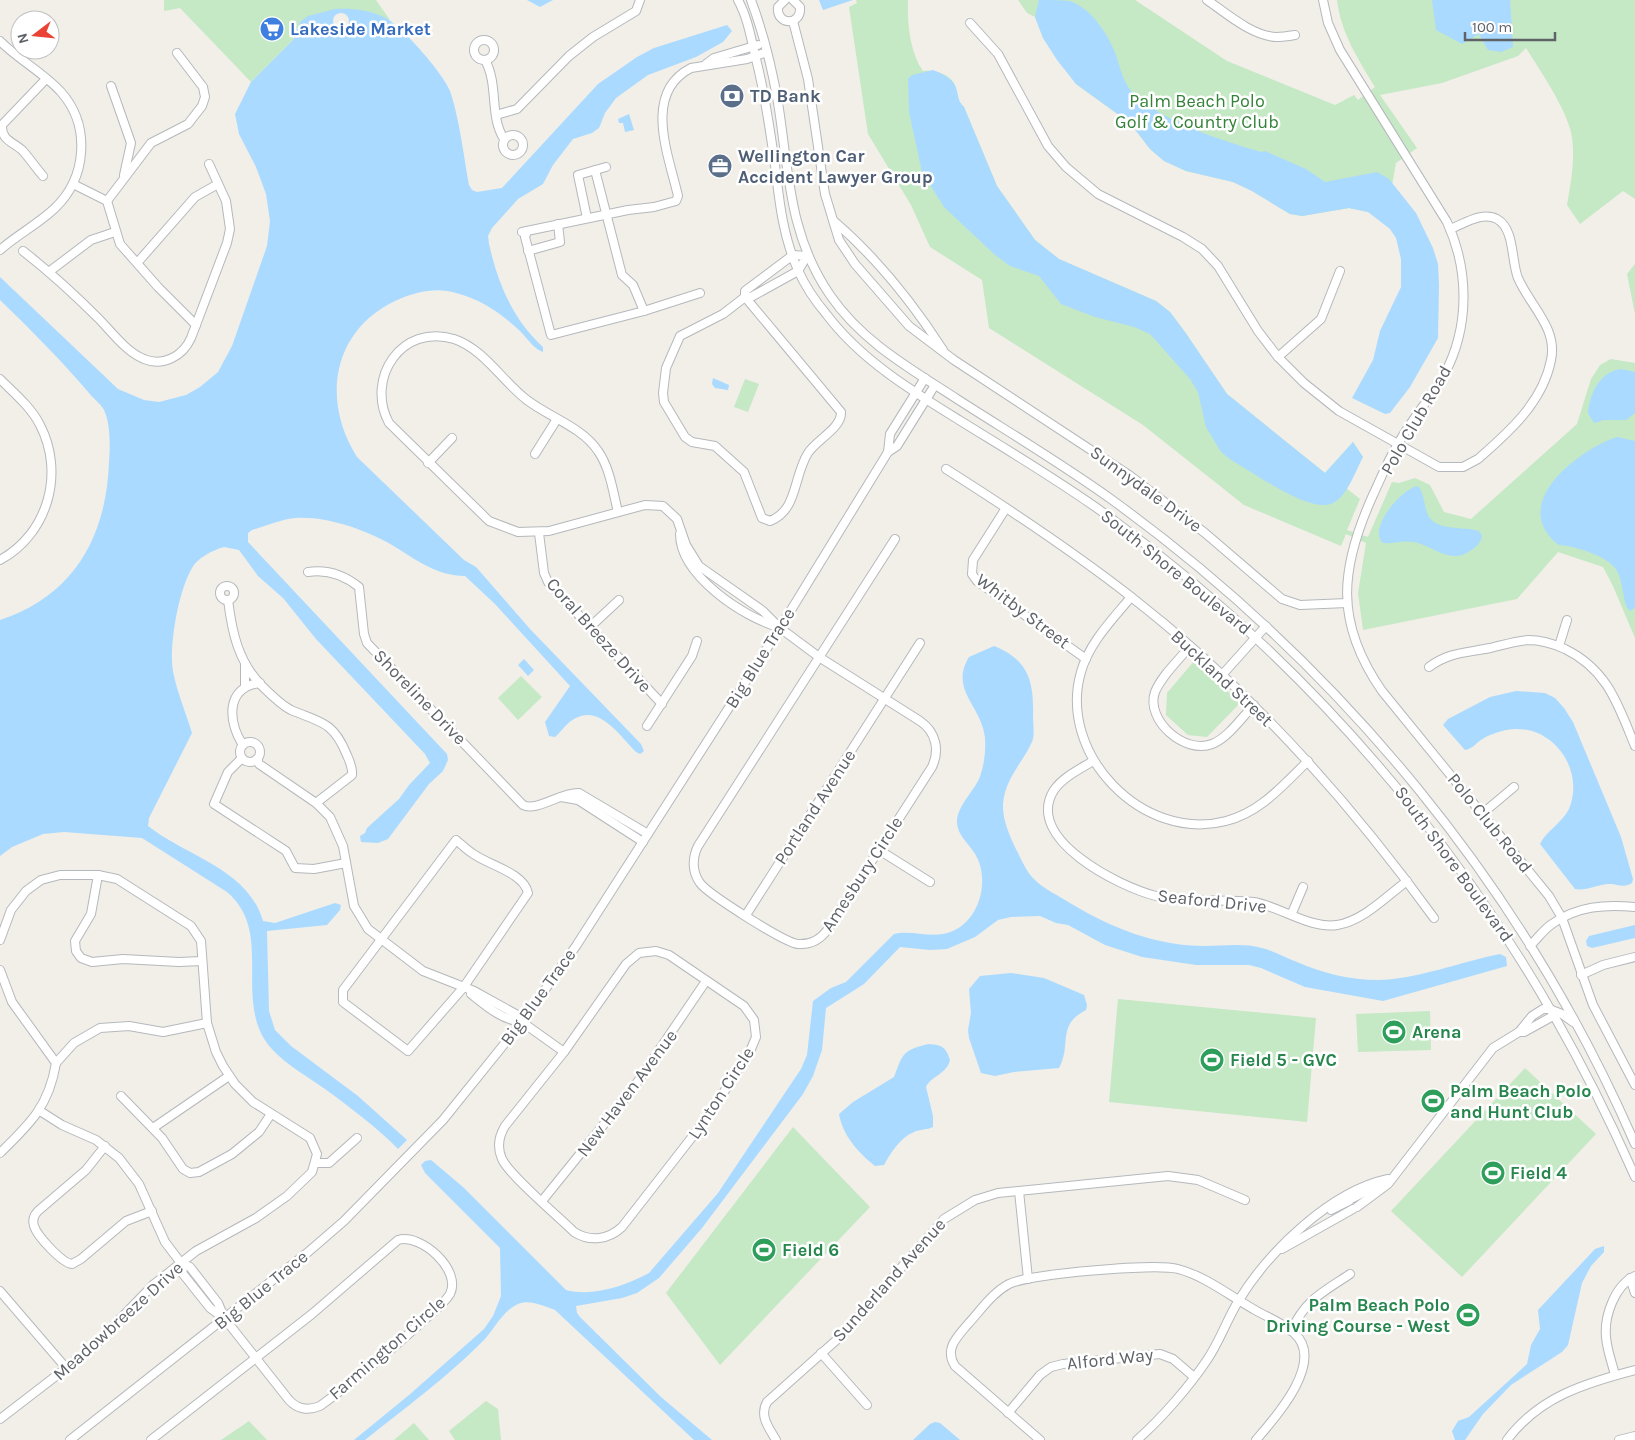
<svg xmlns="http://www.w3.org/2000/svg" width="1635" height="1440" font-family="Karla,sans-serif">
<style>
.green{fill:#c5e8c5}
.water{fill:#aadaff}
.pier{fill:#f1efe8}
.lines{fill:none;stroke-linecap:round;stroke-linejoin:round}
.minor-casing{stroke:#b5b8bc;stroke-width:10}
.minor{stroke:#fff;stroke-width:8}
.labels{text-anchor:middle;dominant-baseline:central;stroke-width:5;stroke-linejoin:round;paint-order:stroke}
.shop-label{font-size:18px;font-weight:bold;fill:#366cbe;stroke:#fff;text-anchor:start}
.service-label{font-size:18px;font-weight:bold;fill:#4e5e75;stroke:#fff;text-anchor:start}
.park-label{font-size:18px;fill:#348238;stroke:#fff}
.street-label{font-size:18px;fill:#5f6368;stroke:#fff}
.leisure-label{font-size:18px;font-weight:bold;fill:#27864d;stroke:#fff;text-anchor:start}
</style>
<rect width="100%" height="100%" fill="#f1efe8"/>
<g class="green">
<path d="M164,0H376L390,20L370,12L300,22L293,40L251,82L180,8L164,11Z"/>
<path d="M856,0H908C907,23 910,53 923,71C935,70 953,74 956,89C958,97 957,101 964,107L997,186L1035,240L1059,259L1156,301L1170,312L1185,332L1227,394L1325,473L1353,442L1363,457L1346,488L1360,499L1347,530L1368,537L1392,482L1399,483L1415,478L1430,485L1444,512L1471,519L1577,424L1591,379L1600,365L1611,359L1635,363V638L1613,586L1603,567L1558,552L1517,599L1363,630L1358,593L1366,543L1346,534L1341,546L1244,505L1143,425L989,328L982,280L930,247L911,205L868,134L849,7L857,3Z"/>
<path d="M1018,0H1135L1227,61L1335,105L1354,95L1358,100L1375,87C1358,59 1341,33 1337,0H1635V199L1623,191L1580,224L1567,205C1571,182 1576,156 1571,132C1564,105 1541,72 1526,48L1518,56L1442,83L1380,95L1417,148L1396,163L1392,185L1379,219L1368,212L1349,208L1302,216L1290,214L1252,191L1233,182L1186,171L1164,161L1150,149L1130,123L1076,84L1043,38L1035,17L1027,13Z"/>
<path d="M1635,264V314L1627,274Z"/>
<path d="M745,379L759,384L748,412L734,407Z"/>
<path d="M1195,660L1240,703L1207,737L1188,735L1166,715L1167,693Z"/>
<path d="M521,676L542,697L518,720L498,698Z"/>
<path d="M1118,999L1316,1018L1307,1122L1109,1102Z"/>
<path d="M1430,1011L1431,1050L1358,1052L1356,1014Z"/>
<path d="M1525,1068L1596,1134L1462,1277L1391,1211Z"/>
<path d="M793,1127L870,1207L720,1365L666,1293Z"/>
<path d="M486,1401L498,1409L501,1440H455L449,1431Z"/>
<path d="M249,1421L267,1440H221Z"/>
<path d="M414,1423L429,1440H394Z"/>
</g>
<g class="water">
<path d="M527,0H553L540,7Z"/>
<path d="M819,0H853L823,10Z"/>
<path d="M1039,0C1048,0 1061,0 1070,1C1092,9 1108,34 1116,55C1120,67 1123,83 1133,93C1161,121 1223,141 1261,152L1265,151L1306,169L1325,182L1377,172L1389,179L1416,213L1433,248L1438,264L1439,285L1438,338L1410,387L1390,413L1385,414L1352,398L1373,360L1380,331L1401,287V259L1396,238L1390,229L1368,212L1349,208L1302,216L1290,214L1252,191L1233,182L1186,171L1164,161L1150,149L1130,123L1076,84L1057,60L1043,38L1035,17Z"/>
<path d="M1432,0H1510L1513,47L1501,52L1488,50L1479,34L1462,44L1436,30Z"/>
<path d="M335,9C352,8 369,10 384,17C400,24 444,74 450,91C459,117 464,157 469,185L472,190L477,192L502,188L598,84L637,57L654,48L727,25L732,31L723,42L696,57L648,75L616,98L605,113L599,128L592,133L573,139L553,165L543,184L518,199L492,228L488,236L489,244C498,284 513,320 543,347V352C534,349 527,338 521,332C501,313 482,300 456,293C436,287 416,292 397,300C332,330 321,400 357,457L464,560L476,567L530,629L641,744L644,751L640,754L636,752C621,737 600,705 576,718C567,722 562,731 555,737L549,736L545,722L570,686L495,604L465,576C437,576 415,559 392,545C366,530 327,516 296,518C282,519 266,526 252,530L248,533V542L447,754L448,760L443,771L429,784L388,839L378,843L361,842L360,836L365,833L367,828L399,799L409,785L430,763L425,754L316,639L283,598L258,576L239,550L224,547C213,550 197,558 192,568C179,590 171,636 172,662C173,683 186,712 192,733L149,818L148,826C186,856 248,869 263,921L275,923L335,903L341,905L340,910L327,925L267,931L269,1011L275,1030L291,1046L358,1096L407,1140L398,1149C378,1128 348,1106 325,1089C303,1073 271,1057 260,1031C240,984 270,929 227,892L142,838L64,832L43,834L12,847L0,856V620C73,596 106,538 109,463C110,448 111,425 104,410C100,403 94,399 89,393C61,360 31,330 0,300V277L118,389L144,400L159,402L186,395L200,387L218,372L232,346L267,246L270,221L266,194L256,167L239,134L235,114L251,82L293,40L300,22L308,16Z"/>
<path d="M933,70C941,73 954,79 956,88C959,96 957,100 964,107L997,186L1035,240L1059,259L1156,301L1170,312L1185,332L1227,394L1325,473L1353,442L1363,457C1356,470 1348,494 1335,502C1313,517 1252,471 1231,460L1221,452L1206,427L1198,392L1190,379L1150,334L1134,327L1095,317L1061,304L1039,276L1010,266L995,255L944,207L922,172L909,112L908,79L912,75Z"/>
<path d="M629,114L634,130L625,132L623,123H619L618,119Z"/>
<path d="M1621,369L1635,372V413L1626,420H1604L1594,423L1588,413C1590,394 1599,372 1621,369Z"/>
<path d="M713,378L729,385L728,390L715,388L712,384Z"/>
<path d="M1617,437L1635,441V607L1631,611L1627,608C1622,596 1623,578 1615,568C1606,556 1581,549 1567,546C1562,545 1560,546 1556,543C1509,502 1580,449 1617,437Z"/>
<path d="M1418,486C1424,493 1424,504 1427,513C1434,532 1463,526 1479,531L1482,536C1481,543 1476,547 1470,551C1450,565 1434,546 1414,542C1404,540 1393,544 1383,543C1367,529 1402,488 1418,486Z"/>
<path d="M994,646C1029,660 1034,682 1033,716C1033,724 1035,735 1032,742C1022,764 1005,778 1003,804C1002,824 1015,847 1024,865C1034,885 1051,891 1070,903C1111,928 1156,946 1205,946C1224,946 1243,943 1262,948C1274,951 1285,958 1297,962C1322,973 1350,980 1378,980C1417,979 1461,962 1500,954L1506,957L1507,966L1383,1001L1305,987L1261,968L1249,965H1196L1142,957L1105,945L1068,925L1056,923L1040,916L1011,917L998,920L975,937L947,949L930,950L900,947L864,984L826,1008L822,1050L813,1076L803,1094L702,1228L659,1278L637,1293L622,1298L576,1306L577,1313L580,1317L661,1397L712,1440H694L555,1310C544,1306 529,1299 518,1304C501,1312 495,1329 482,1342C446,1378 405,1408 365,1440H354L409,1395L484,1329L493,1316L501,1296L500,1248L425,1173L421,1165L425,1161L431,1160L463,1187L566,1290C593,1297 625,1286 649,1273L718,1193L801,1069L807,1055L813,1001L831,988L846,982L894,934C910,930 926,937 943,934C975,928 989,890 979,862C974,847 958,838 957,823C956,808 973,792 979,779C984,767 986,751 985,738C982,706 949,690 969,657Z"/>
<path d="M524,659L534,670L528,676L518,665Z"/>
<path d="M1516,691L1545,693L1555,698L1564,708L1573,722L1621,837L1633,879L1632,883C1623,889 1617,883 1608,884C1597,885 1585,891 1575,889L1540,844C1546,831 1562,823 1569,809C1586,768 1550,721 1506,730C1497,732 1488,735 1481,740C1475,744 1472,749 1465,750L1443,725L1448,719L1490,697Z"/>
<path d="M1635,925V938L1592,948L1587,946L1586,941L1589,936Z"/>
<path d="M1011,973L1044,978L1084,995L1087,1005L1086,1010C1056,1025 1072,1045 1059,1068L1014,1072L995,1076L981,1073L969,1038L968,1030L971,1013L969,989L980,976Z"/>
<path d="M929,1044C942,1045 946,1047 950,1060C947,1074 931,1076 926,1087L933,1116V1127C927,1130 920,1129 914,1132C900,1138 891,1152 884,1165L875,1166C858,1152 843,1136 839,1114L853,1102L894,1077C903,1054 902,1050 929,1044Z"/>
<path d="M1604,1246V1252L1591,1266L1582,1283L1568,1345L1562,1352L1511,1385L1483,1414L1465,1440H1455L1452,1431L1458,1421L1469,1417L1527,1364L1531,1345L1540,1329L1538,1310L1595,1249Z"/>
<path d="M935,1422L940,1423L960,1440H913L930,1424Z"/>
</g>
<circle class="pier" cx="341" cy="21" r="8"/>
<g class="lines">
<defs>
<g id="minor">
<path d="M738,0C748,18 751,39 756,59C765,94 770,129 775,165C779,200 783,237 798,270C805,286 816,302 827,315C861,360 912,391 959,420C1009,451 1060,481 1108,516C1342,687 1519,912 1635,1177"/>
<path d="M751,0C764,35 773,72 779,109C789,176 790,237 830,295C862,342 911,369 957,399C1010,433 1064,465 1115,502C1340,666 1524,888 1635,1144"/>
<path d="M785,0L778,7C776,26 802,26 800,7L793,0"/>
<path d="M1207,0C1226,13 1252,36 1276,37C1282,37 1289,36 1295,35"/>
<path d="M1323,0L1328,23L1340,50L1447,222C1469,270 1470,327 1444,375C1430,399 1411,420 1398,444C1388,460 1381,478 1373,495C1340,568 1334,622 1382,691L1549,896L1562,918L1593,1005L1635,1085"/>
<path d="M793,21L808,79L825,194L839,240L855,264L909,326L954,360L1129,475L1205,533L1282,599L1300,605L1347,603"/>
<path d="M970,23L998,54L1048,146L1066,167L1098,194L1183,237L1202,249L1218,266L1258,331L1278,357L1304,383L1339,411L1439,467H1463L1478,459C1509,432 1543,402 1551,360C1558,328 1530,306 1518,278C1511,261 1515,229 1497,219C1482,211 1464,224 1450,229"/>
<circle cx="484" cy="50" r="10"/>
<path d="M0,41C19,60 44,73 61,92C91,126 87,178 54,209C38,224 17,235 0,250"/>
<path d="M485,60C499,85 489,116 504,139"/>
<path d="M706,64L714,58L758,45"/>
<path d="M111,86L131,143L124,175"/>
<path d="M496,115L517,109L569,56L593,37L636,11L640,0"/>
<circle cx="513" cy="145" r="10"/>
<path d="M595,170L622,275L633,285L644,311"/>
<path d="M43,176C36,168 30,159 23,151C14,142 1,141 2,125L46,79"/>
<path d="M73,184L107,201L120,244L158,287L196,325"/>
<path d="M107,201L151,143L188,124L202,106L205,97L203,87L177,53"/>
<path d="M587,218L578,175L606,167"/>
<path d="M835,222C878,259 912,302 943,350"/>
<path d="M527,231L525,237L551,335L644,311L700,293"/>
<path d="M522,232L628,210L654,207L676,201L678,196C669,156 642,93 691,68L747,59L767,52"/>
<path d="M23,251C50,272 74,294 98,318C111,331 126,352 144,359C163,367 183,356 191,338L227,243L230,229L226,201L209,164"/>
<path d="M528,251L560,242L558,224"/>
<path d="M793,255L807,256L798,271L751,297H745V291Z"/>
<path d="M138,262L195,197L218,184"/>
<path d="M50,271L91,240L115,232"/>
<path d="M745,297L841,412C842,428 816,440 808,453C793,477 798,510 770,521L762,518L744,472L715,446L692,442L685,437L664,402L663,393L666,368L680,336L723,314Z"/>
<path d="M1278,357L1321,319L1340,271"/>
<path d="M0,379C14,393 31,407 40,425C65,473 48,534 0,560"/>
<path d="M888,452L897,446L935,385"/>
<path d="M535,454L557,419"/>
<path d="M428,463L452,438"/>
<path d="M946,469C1009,509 1071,550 1130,596C1247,687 1347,798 1434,918"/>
<path d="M1006,508L973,560L972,574L977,581L1086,659"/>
<path d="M618,512C613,492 610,468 598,451C582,427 549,417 527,400C503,382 484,349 454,339C402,323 365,378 389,423L489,521L518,532L549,531L645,505L663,506L677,519L686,545L699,566L763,611L780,628L819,657L920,721C936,732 940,750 932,767L828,929C821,939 811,945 798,944C785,943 708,894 700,883C692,872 692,858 698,846L895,539"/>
<path d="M539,533L544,573L548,582L662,704"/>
<path d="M680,534C680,575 743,617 778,627"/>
<path d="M308,572C327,569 344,575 359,587L364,634L367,643L523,805C537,812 561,792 579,793L648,834"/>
<circle cx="227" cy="593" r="7"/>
<path d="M1131,597C1112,620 1089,643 1081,672C1057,754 1143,843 1226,821C1261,812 1283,785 1308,761"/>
<path d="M228,600C232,632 238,661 261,685C269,693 281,705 291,710C319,722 333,721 346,753C349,760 353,767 352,775L316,803"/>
<path d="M590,627L619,600"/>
<path d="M1190,646C1179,660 1162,675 1155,692C1145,720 1185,755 1212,744C1228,738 1242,717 1254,705"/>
<path d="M1559,646L1567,620"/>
<path d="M245,664V687"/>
<path d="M1429,667C1449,652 1466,653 1490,648C1503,645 1515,641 1528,640C1541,640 1554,644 1565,649C1608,670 1618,705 1635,746"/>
<path d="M1222,675L1266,626"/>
<path d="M647,726L692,656L697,641"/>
<circle cx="250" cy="752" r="10"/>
<path d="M243,745C228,722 225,687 260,683"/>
<path d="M242,758L228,772L214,804L286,851L295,868L314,869L346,863"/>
<path d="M257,759L259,764L316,803L330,817L343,846L354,906L368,929L423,971L474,991L521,1017L522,1022L564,1052"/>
<path d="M1093,761C1080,769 1063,777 1054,790C1023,839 1120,887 1156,896C1189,904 1221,898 1254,902C1281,907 1310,929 1337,925C1363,921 1387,896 1407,881"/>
<path d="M561,797L578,800L643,842"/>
<path d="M1483,813L1514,787"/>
<path d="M456,840C462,845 468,851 475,855C489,865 524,873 528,893L463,988L408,1051L343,1002V990Z"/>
<path d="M879,850L930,882"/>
<path d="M98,875L91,914L75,941L76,951L81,958L92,962L123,959L179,962L202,961"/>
<path d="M1292,913L1303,887"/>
<path d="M746,915L920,643"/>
<path d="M0,940L11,910L26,891L41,880L60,875H98L117,879L191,926L201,941L207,1023L216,1052L223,1066L235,1084L253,1102L310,1138L317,1154L312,1172L287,1196L256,1218L196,1251L153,1285L91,1349L0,1419"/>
<path d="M1530,946C1537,939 1544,929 1552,924C1577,906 1606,904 1635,907"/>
<path d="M656,951L669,955L744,1006L754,1020L756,1037L751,1049L710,1114L622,1227C608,1240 590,1242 574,1232C559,1217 510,1176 502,1159C497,1148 499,1136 505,1126L564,1052L626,964L639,953Z"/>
<path d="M0,970L12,1002L56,1063C49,1106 30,1124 0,1153"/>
<path d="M1581,975L1603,965L1635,957"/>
<path d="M471,994C486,1006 502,1020 522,1022"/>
<path d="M1549,1009L1562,1014L1573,1022"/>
<path d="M1519,1032H1524L1553,1016"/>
<path d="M56,1063L74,1043L100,1028L129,1026L163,1032L207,1023"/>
<path d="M121,1096L162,1138L183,1169L190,1173L199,1172L232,1154L259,1132L271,1114"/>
<path d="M40,1111L62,1125L96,1140L119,1158L139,1184L165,1242L181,1263L190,1267L218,1303L224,1317"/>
<path d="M153,1128L229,1076"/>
<path d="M105,1146L86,1170L38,1211C34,1215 32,1220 34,1226C37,1236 62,1263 72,1264L81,1259L126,1221L152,1211"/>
<path d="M317,1163H329L357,1138"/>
<path d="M1019,1191L1028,1279"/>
<path d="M1353,1198L1383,1183"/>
<path d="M542,1201L634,1087L706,981"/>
<path d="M1357,1207L1388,1184L1493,1048L1519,1032L1532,1016L1543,1009H1549"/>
<path d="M1331,1210L1349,1201"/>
<path d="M1282,1249L1353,1209"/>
<path d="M1630,1278L1635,1293"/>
<path d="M0,1291L67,1369"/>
<path d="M1291,1331C1306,1299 1322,1293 1350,1274"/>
<path d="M821,1353L867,1405"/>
<path d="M1615,1375C1612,1363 1607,1350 1606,1337C1604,1316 1615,1285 1635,1276"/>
<path d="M1008,1413L1040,1375L1051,1367L1063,1364L1160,1354L1173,1359L1194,1377"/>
<path d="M70,1440L307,1253L344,1221L443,1120L522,1022L576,946L780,628L888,452L890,434L925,378"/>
<path d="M151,1440L312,1314L398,1240C421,1233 462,1270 450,1294C444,1304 432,1313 423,1321C390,1351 356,1380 320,1406C308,1411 297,1409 289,1400L225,1319L210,1308L183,1274L181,1263"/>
<path d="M776,1440C769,1428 759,1416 767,1402L841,1336L944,1219L975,1200L998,1193L1168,1176L1198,1180L1245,1200"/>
<path d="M1040,1440L955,1366C944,1349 957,1337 968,1324C981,1310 992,1293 1009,1284C1029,1274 1155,1263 1178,1269C1205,1276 1230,1296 1255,1310C1267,1317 1283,1323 1294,1333C1326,1361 1276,1417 1256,1440"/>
<path d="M1137,1440C1161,1419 1189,1387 1207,1360C1220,1341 1227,1319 1239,1300C1269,1251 1331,1191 1388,1179"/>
<path d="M1507,1440C1539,1397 1585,1383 1635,1370"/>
<path d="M1619,1440L1635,1436"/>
</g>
</defs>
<use href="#minor" class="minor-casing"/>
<use href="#minor" class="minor"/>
</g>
<defs>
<symbol id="supermarket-disc" viewBox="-11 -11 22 22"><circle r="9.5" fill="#3f7fe0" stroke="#fff"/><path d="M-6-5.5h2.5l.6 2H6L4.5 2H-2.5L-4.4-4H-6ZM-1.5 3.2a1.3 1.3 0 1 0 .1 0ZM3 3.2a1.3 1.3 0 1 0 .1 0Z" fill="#fff"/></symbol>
<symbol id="bank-disc" viewBox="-11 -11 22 22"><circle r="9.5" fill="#5c6f8a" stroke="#fff"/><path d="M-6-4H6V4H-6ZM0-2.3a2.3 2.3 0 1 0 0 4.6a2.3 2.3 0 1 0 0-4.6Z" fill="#fff"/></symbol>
<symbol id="office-disc" viewBox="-11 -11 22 22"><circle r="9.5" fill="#5c6f8a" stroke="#fff"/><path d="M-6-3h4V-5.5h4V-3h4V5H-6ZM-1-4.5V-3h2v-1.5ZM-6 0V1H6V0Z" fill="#fff"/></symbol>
<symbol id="stadium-disc" viewBox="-11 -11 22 22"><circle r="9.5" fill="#2e9e5b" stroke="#fff"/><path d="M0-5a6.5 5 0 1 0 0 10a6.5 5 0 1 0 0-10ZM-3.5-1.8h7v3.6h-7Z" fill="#fff"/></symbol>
</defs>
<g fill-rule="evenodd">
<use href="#supermarket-disc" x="258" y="15" width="28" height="28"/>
<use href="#bank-disc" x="718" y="82" width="28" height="28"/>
<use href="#office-disc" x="706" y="152" width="28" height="28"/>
<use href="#stadium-disc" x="1380" y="1018" width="28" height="28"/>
<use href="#stadium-disc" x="1198" y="1046" width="28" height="28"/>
<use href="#stadium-disc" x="1419" y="1087" width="28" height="28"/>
<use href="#stadium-disc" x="1479" y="1159" width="28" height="28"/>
<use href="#stadium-disc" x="750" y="1236" width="28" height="28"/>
<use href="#stadium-disc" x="1454" y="1301" width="28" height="28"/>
</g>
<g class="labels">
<g class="shop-label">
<text x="290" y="29">Lakeside Market</text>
</g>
<g class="service-label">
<text x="750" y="96">TD Bank</text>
<text x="738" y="156">Wellington Car<tspan x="738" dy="21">Accident Lawyer Group</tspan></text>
</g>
<g class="park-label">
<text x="1197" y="101">Palm Beach Polo<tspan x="1197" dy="21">Golf &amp; Country Club</tspan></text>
</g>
<g class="street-label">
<text transform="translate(1416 420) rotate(-60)">Polo Club Road</text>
<text transform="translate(1146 489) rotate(36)">Sunnydale Drive</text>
<text transform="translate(1176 572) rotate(39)">South Shore Boulevard</text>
<text transform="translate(1023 611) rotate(37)">Whitby Street</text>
<text transform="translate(599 635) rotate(48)">Coral Breeze Drive</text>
<text transform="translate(760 658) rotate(-58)">Big Blue Trace</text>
<text transform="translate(1222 678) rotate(43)">Buckland Street</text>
<text transform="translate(420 697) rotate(46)">Shoreline Drive</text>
<text transform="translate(815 807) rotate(-57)">Portland Avenue</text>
<text transform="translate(1490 823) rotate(51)">Polo Club Road</text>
<text transform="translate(1454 864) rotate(54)">South Shore Boulevard</text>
<text transform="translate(862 874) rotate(-57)">Amesbury Circle</text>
<text transform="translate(1212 901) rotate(6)">Seaford Drive</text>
<text transform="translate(538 997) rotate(-54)">Big Blue Trace</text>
<text transform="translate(627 1093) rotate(-53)">New Haven Avenue</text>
<text transform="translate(721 1093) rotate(-57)">Lynton Circle</text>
<text transform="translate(889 1280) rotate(-48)">Sunderland Avenue</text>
<text transform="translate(261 1290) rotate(-39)">Big Blue Trace</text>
<text transform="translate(118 1321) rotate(-42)">Meadowbreeze Drive</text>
<text transform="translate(387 1348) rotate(-41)">Farmington Circle</text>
<text transform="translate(1110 1359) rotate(-6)">Alford Way</text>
</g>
<g class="leisure-label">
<text x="1412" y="1032">Arena</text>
<text x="1230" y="1060">Field 5 - GVC</text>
<text x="1450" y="1091">Palm Beach Polo<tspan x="1450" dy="21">and Hunt Club</tspan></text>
<text x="1510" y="1173">Field 4</text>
<text x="782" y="1250">Field 6</text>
<text x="1450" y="1305" text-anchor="end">Palm Beach Polo<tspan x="1450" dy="21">Driving Course - West</tspan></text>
</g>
</g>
<g transform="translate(35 35) rotate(254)"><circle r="24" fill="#ffffff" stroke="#bfc1c3"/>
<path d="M0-4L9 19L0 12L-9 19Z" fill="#ea4335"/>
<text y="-8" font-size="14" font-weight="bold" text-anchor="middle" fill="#5f6368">N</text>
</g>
<path d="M1465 32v8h90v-8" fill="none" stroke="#5f6368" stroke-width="2.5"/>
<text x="1472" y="32" font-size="15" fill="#5f6368" stroke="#ffffff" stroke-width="4" paint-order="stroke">100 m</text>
</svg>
